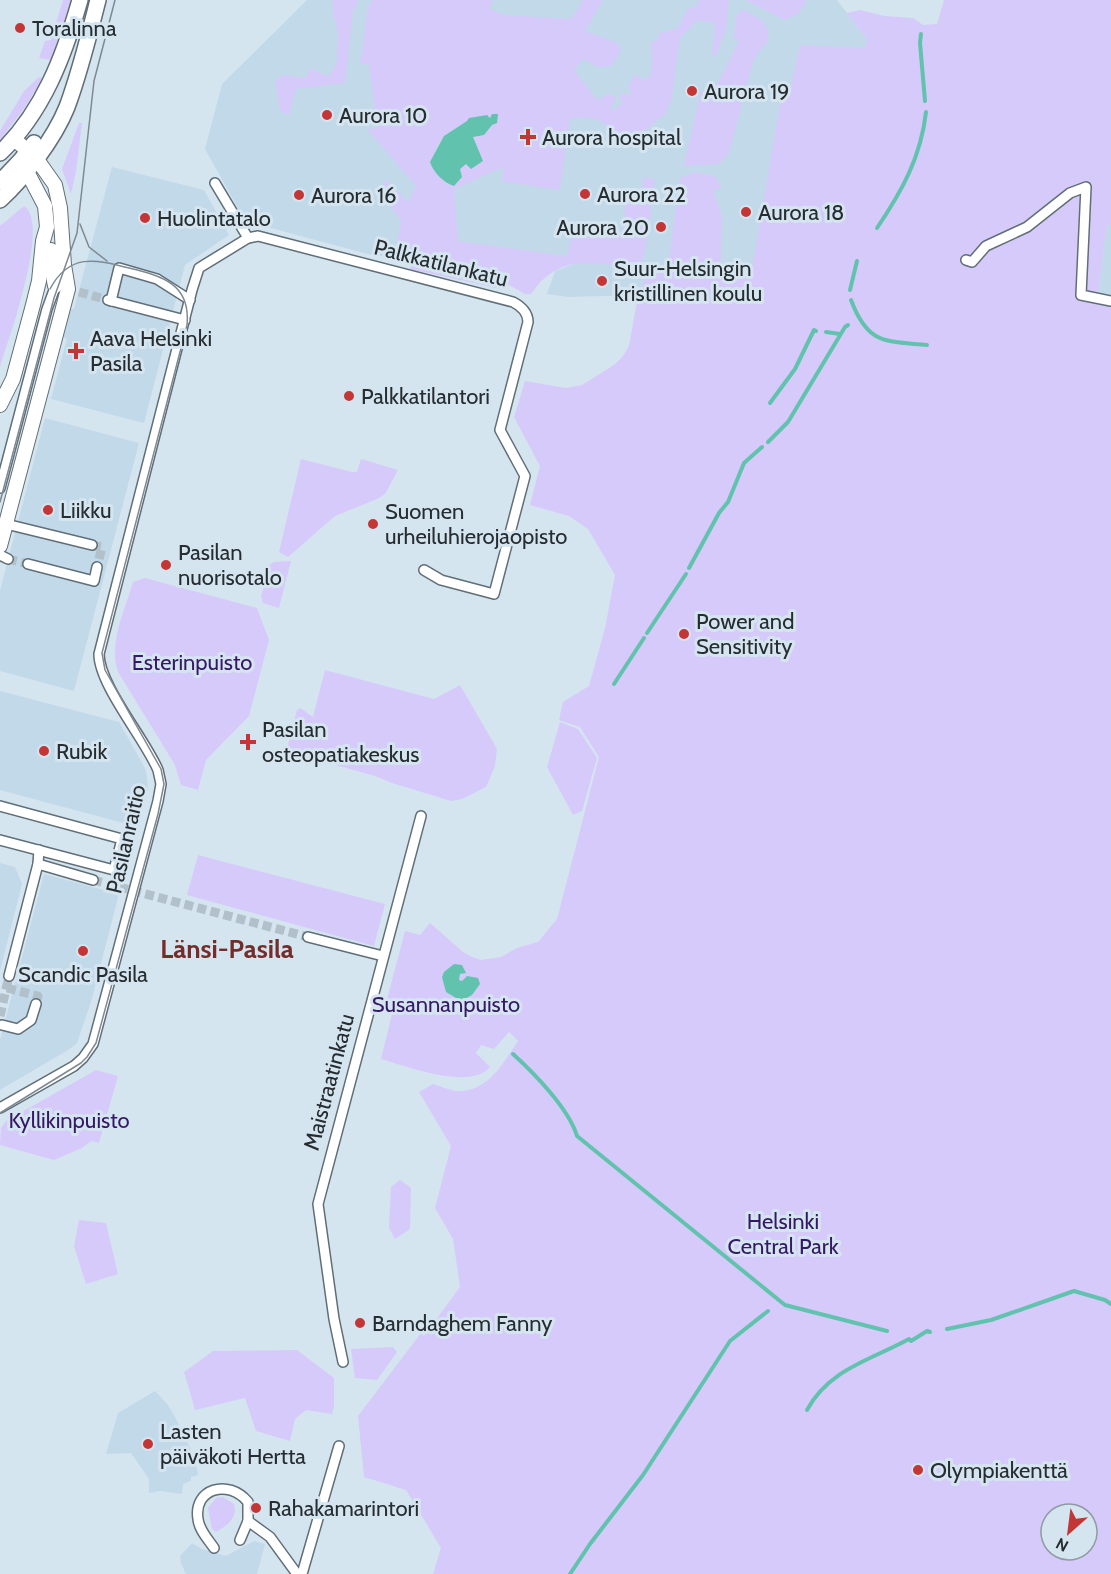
<svg xmlns="http://www.w3.org/2000/svg" width="1111" height="1574" font-family="Cabin,sans-serif">
<style>
.built{fill:#c2d9e9}
.green{fill:#d6cafa;fill-rule:evenodd}
.water{fill:#61c3ae}
.lines{fill:none;stroke-linecap:round;stroke-linejoin:round}
.stream{stroke:#61c3ae;stroke-width:4}
.street-tunnel{stroke:#b2c0ca;stroke-width:9;stroke-dasharray:9 4.5;stroke-linecap:butt}
.street-casing{stroke:#606e77;stroke-width:12}
.secondary-casing{stroke:#606e77;stroke-width:16}
.primary-casing{stroke:#606e77;stroke-width:18}
.street{stroke:#fff;stroke-width:9}
.secondary{stroke:#fff;stroke-width:14}
.primary{stroke:#fff;stroke-width:15}
.tram{stroke:#7e8991;stroke-width:1.5}
.poi-dot{fill:#c43636;stroke:#d5e5f0;stroke-width:2}
.labels{text-anchor:middle;dominant-baseline:central;stroke-width:6;stroke-linejoin:round;paint-order:stroke}
.poi-label{font-size:22px;fill:#262c30;stroke:#d5e5f0;text-anchor:start}
.street-label{font-size:22px;fill:#262c30;stroke:#d5e5f0}
.park-label{font-size:22px;fill:#371866;stroke:#d5e5f0}
.quarter-label{font-size:26px;font-weight:bold;fill:#732d2a;stroke:#d5e5f0}
</style>
<rect width="100%" height="100%" fill="#d5e5f0"/>
<g class="built">
<path d="M307,0H837L867,39L843,161L743,281L649,271L638,295L568,297L547,294L555,271L580,262L397,244L388,256H375L245,221L205,149L222,84Z"/>
<path d="M112,167L204,190L229,235L185,265L144,423L51,399L67,339L63,337L68,316L70,309H74Z"/>
<path d="M1111,190V295H1098Z"/>
<path d="M45,418L139,443L74,691L0,671V591Z"/>
<path d="M0,691L119,722L145,768L147,777L148,789L138,827L0,790Z"/>
<path d="M0,863L15,867L22,884L0,971Z"/>
<path d="M44,874L119,894L91,1002L77,1043L68,1050L0,1090V1040Z"/>
<path d="M155,1391L168,1405L175,1417L191,1450L197,1469L198,1475L191,1477V1481L183,1484L182,1494L160,1491L149,1493V1479L131,1453L106,1454L118,1413Z"/>
<path d="M254,1541L265,1544L257,1574H186L181,1563L180,1556L192,1543L202,1549L226,1556Z"/>
</g>
<g class="green">
<path d="M63,0H71L51,60L39,58L45,41L51,40Z"/>
<path d="M332,0H358L353,11L345,83L296,89L289,115L280,111L275,81L282,75L306,78L310,68L329,77L338,60C336,51 338,44 338,35C337,23 332,15 332,0Z"/>
<path d="M373,0H493L489,9L505,15L572,19L583,0H603L585,31L617,43L621,50L611,66L598,67L583,59L574,70L597,100L609,94L616,97L611,108L614,110L623,103L619,98L624,92L628,96L631,92L628,86L636,74L642,81L644,78H649L652,67L651,44L652,41H657L660,33L678,28L688,9L696,7L699,0H729L726,28L716,56H712L715,23L697,20L680,38L671,101L665,114L646,130L631,138C605,131 605,112 570,119L560,190L502,181L503,167L454,189L458,241L567,256L573,231L608,238L617,233H622L628,189L642,190L644,177L655,180L646,246L640,269C596,264 560,251 531,294H525L509,285L496,288L410,269L411,261L395,256L401,220L382,196L385,179L408,202L416,186L367,129L377,128L369,64H360L368,8ZM492,117V125L484,135L474,136L466,164L460,169L462,177L454,186L447,184L432,167C433,132 463,121 492,117Z"/>
<path d="M746,0H807L798,14L784,20Z"/>
<path d="M944,0H1111V226L1107,224L1098,295L1111,303V1574H433L441,1548L406,1490L364,1477L358,1416L421,1333L424,1336L460,1287L453,1239L435,1208L451,1146L419,1092L433,1084C442,1087 453,1092 462,1091C490,1089 503,1063 518,1041L509,1032L494,1049L481,1045L476,1053L490,1067C470,1091 406,1066 381,1059L393,1010L385,1007L405,931L420,935L430,923L463,952L472,957L481,960L501,957L517,948L538,942L557,919L599,757L580,727L559,720L563,702L589,686L605,628L615,575L588,529L569,516L530,505L540,466L514,417L525,381L566,388L582,385L614,365L623,356L629,346L638,295L648,271L665,272L669,259L680,178L695,172L714,176L722,188L713,190L722,217L721,264L752,269L780,104L789,96L800,45L865,48L867,39L847,13L860,10L885,16L913,18L923,25L937,24ZM1051,1514H1087V1550H1051Z"/>
<path d="M742,9L761,20L769,30L768,41L754,58L729,153L719,164L684,166L701,91L718,83L739,41L734,39L736,16Z"/>
<path d="M39,77L43,78L23,110L0,140V131L24,91Z"/>
<path d="M79,123H82L76,171L71,194L62,169Z"/>
<path d="M24,206C51,223 8,340 0,367V226Z"/>
<path d="M301,459L352,472H357L361,459L398,470L385,494L377,499L335,516L288,557L279,552Z"/>
<path d="M291,561L279,608L263,603L261,597L269,565L274,562Z"/>
<path d="M145,578L257,608L269,640L249,716L206,760L198,790L181,785L175,765L118,672C108,643 125,610 133,582Z"/>
<path d="M325,670L434,699L460,685L497,749L495,766L486,787L462,799L451,801L392,783L375,776L303,756L287,749L297,710L300,708L313,717Z"/>
<path d="M560,722L578,729L597,758L582,811L573,815L547,767Z"/>
<path d="M198,855L385,904L374,946L187,895Z"/>
<path d="M96,1070L118,1076L99,1143L91,1141L82,1148L54,1160L0,1145L1,1128L6,1121Z"/>
<path d="M400,1180L411,1188L410,1229L395,1239L389,1228L391,1187Z"/>
<path d="M79,1220L106,1223L118,1274L86,1284L74,1246Z"/>
<path d="M393,1347L397,1352L377,1380L355,1378L351,1349Z"/>
<path d="M297,1350L334,1378V1406L332,1414L306,1410L295,1419L290,1441L256,1431L245,1398L195,1410L184,1372L213,1351Z"/>
<path d="M223,1497L234,1504C238,1519 226,1526 216,1532L212,1529L208,1508L216,1498Z"/>
</g>
<g class="water">
<path d="M492,114H498L497,123L492,125L484,135L473,137L483,161L471,169L466,164L460,169L462,177L454,186C444,183 433,172 430,162L444,136L467,121L469,118L487,115L490,118Z"/>
<path d="M454,964L462,965L466,973L460,974L459,980L462,981L467,976L478,978L480,984L472,995L461,1001L446,992L442,977L444,972Z"/>
</g>
<g class="lines">
<g class="stream">
<path d="M921,34L920,43L925,101"/>
<path d="M877,228C902,191 921,157 926,112"/>
<path d="M850,290L857,261"/>
<path d="M851,300C868,345 885,341 927,345"/>
<path d="M826,332L840,334"/>
<path d="M770,403L795,369L814,330L816,331"/>
<path d="M768,442L788,422L845,327L848,325"/>
<path d="M689,568L719,513L728,502L744,463L762,447"/>
<path d="M647,633L686,574"/>
<path d="M614,684L644,638"/>
<path d="M513,1054C534,1073 569,1109 577,1136L780,1301L785,1305L887,1331"/>
<path d="M947,1329L991,1320L1074,1291L1105,1300L1111,1304"/>
<path d="M807,1410C829,1369 871,1360 909,1339L911,1341L927,1331L930,1332"/>
<path d="M570,1574L590,1544L643,1475L730,1341L768,1311"/>
</g>
<g class="street-tunnel">
<path d="M79,292L108,300"/>
<path d="M92,545L102,547L97,567"/>
<path d="M8,559L28,564"/>
<path d="M93,880L308,937"/>
<path d="M7,988L38,996L36,1004"/>
<path d="M0,1016L9,976"/>
</g>
<defs>
<g id="street">
<path d="M215,183L248,238"/>
<path d="M966,260L972,262L986,246L1027,227L1070,193L1086,187L1081,295L1111,301"/>
<path d="M108,300L185,320"/>
<path d="M111,301L119,268L157,279L190,300"/>
<path d="M0,488L47,309L57,282"/>
<path d="M6,524L92,545"/>
<path d="M0,555L8,559"/>
<path d="M28,564L94,581L97,567"/>
<path d="M0,806L122,839L114,870L0,840"/>
<path d="M38,864L93,880"/>
<path d="M308,937L383,956"/>
<path d="M9,976L38,864L39,850"/>
<path d="M2,1025L18,1029L31,1020L36,1004"/>
<path d="M0,1108L74,1066L83,1058L93,1044L158,801L161,784L158,770C145,739 99,685 99,654L192,290L199,268L248,238L258,236L513,302C521,306 528,313 528,322L500,430L525,476L494,594L441,580L424,570"/>
<path d="M343,1362L334,1319L318,1204L421,816"/>
<path d="M240,1540L248,1521L270,1537L297,1574"/>
<path d="M214,1548C208,1539 199,1530 198,1519C193,1489 228,1478 248,1502V1521"/>
<path d="M302,1574L339,1446"/>
</g>
<g id="secondary">
<path d="M51,250V266L55,286"/>
<path d="M0,405L13,379L33,305L39,281L43,241L47,227L45,206L22,162"/>
<path d="M0,546L68,289L64,265L60,208L55,185L36,158L14,139"/>
</g>
<g id="primary">
<path d="M0,153C43,112 64,56 80,0"/>
<path d="M0,182L21,160L34,143"/>
<path d="M0,200C25,177 54,139 67,107C80,72 89,35 98,0"/>
</g>
</defs>
<use href="#street" class="street-casing"/>
<use href="#secondary" class="secondary-casing"/>
<use href="#primary" class="primary-casing"/>
<use href="#street" class="street"/>
<use href="#secondary" class="secondary"/>
<use href="#primary" class="primary"/>
<g class="tram">
<path d="M80,224L89,247L107,261"/>
<path d="M0,502L54,298L77,233L94,81L115,0"/>
<path d="M0,1113L81,1063L87,1057L96,1043L158,814L164,784L161,769L105,670L102,653L187,325C191,284 162,276 129,268C95,259 69,253 50,289"/>
</g>
</g>
<g class="poi-dot">
<circle cx="20" cy="28" r="6"/>
<circle cx="692" cy="91" r="6"/>
<circle cx="327" cy="115" r="6"/>
<path d="M525 128h6v6h6v6h-6v6h-6v-6h-6v-6h6z"/>
<circle cx="585" cy="194" r="6"/>
<circle cx="299" cy="195" r="6"/>
<circle cx="746" cy="212" r="6"/>
<circle cx="145" cy="218" r="6"/>
<circle cx="661" cy="227" r="6"/>
<circle cx="602" cy="281" r="6"/>
<path d="M73 342h6v6h6v6h-6v6h-6v-6h-6v-6h6z"/>
<circle cx="349" cy="396" r="6"/>
<circle cx="48" cy="510" r="6"/>
<circle cx="373" cy="524" r="6"/>
<circle cx="166" cy="565" r="6"/>
<circle cx="684" cy="634" r="6"/>
<path d="M245 733h6v6h6v6h-6v6h-6v-6h-6v-6h6z"/>
<circle cx="44" cy="751" r="6"/>
<circle cx="83" cy="951" r="6"/>
<circle cx="360" cy="1323" r="6"/>
<circle cx="148" cy="1444" r="6"/>
<circle cx="918" cy="1470" r="6"/>
<circle cx="256" cy="1508" r="6"/>
</g>
<g class="labels">
<g class="poi-label">
<text x="32" y="28">Toralinna</text>
<text x="704" y="91">Aurora 19</text>
<text x="339" y="115">Aurora 10</text>
<text x="542" y="137">Aurora hospital</text>
<text x="597" y="194">Aurora 22</text>
<text x="311" y="195">Aurora 16</text>
<text x="758" y="212">Aurora 18</text>
<text x="157" y="218">Huolintatalo</text>
<text x="649" y="227" text-anchor="end">Aurora 20</text>
<text x="614" y="268">Suur-Helsingin<tspan x="614" dy="25">kristillinen koulu</tspan></text>
<text x="90" y="338">Aava Helsinki<tspan x="90" dy="25">Pasila</tspan></text>
<text x="361" y="396">Palkkatilantori</text>
<text x="60" y="510">Liikku</text>
<text x="385" y="511">Suomen<tspan x="385" dy="25">urheiluhierojaopisto</tspan></text>
<text x="178" y="552">Pasilan<tspan x="178" dy="25">nuorisotalo</tspan></text>
<text x="696" y="621">Power and<tspan x="696" dy="25">Sensitivity</tspan></text>
<text x="262" y="729">Pasilan<tspan x="262" dy="25">osteopatiakeskus</tspan></text>
<text x="56" y="751">Rubik</text>
<text x="83" y="974" text-anchor="middle">Scandic Pasila</text>
<text x="372" y="1323">Barndaghem Fanny</text>
<text x="160" y="1431">Lasten<tspan x="160" dy="25">päiväkoti Hertta</tspan></text>
<text x="930" y="1470">Olympiakenttä</text>
<text x="268" y="1508">Rahakamarintori</text>
</g>
<g class="street-label">
<text transform="translate(441 263) rotate(14)">Palkkatilankatu</text>
<text transform="translate(126 839) rotate(-77)">Pasilanraitio</text>
<text transform="translate(329 1082) rotate(-75)">Maistraatinkatu</text>
</g>
<g class="park-label">
<text x="192" y="662">Esterinpuisto</text>
<text x="446" y="1004">Susannanpuisto</text>
<text x="69" y="1120">Kyllikinpuisto</text>
<text x="783" y="1221">Helsinki<tspan x="783" dy="25">Central Park</tspan></text>
</g>
<g class="quarter-label">
<text x="227" y="949">Länsi-Pasila</text>
</g>
</g>
<g transform="translate(1069 1532) rotate(208)"><circle r="28" fill="#d5e5f0" stroke="#8f9ba3" stroke-width="1.5"/>
<path d="M0-4.5L10 22L0 15L-10 22Z" fill="#c43636"/>
<text y="-9" font-size="16" font-weight="bold" text-anchor="middle" fill="#262c30">N</text>
</g>
</svg>
